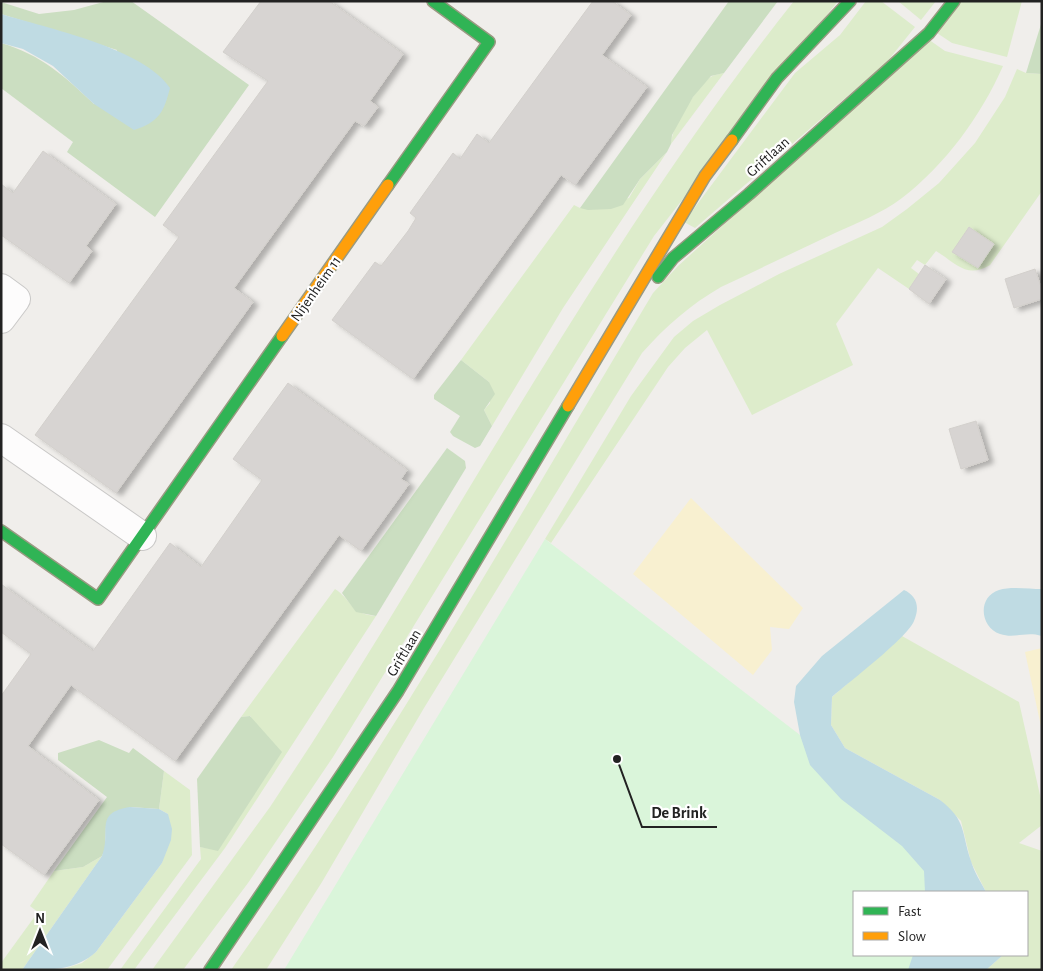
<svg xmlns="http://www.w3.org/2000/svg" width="1043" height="971" font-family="'Alegreya Sans',sans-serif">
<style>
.grass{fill:#ddeccb}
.forest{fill:#cbdec1}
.sand{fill:#f8f0d0}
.park{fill:#daf5da}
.water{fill:#bfdbe3}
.building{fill:#d7d4d2;stroke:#d3d0cc;filter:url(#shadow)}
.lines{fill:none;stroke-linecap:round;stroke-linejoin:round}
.street-casing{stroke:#c9c8c7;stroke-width:30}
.fast-casing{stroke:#999a82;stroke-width:14}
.slow-casing{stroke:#999a82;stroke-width:14}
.street{stroke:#fdfcfc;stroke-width:28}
.fast{stroke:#30b455;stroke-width:11}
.slow{stroke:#ff9f0a;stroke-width:11}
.labels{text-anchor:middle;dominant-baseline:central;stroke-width:4.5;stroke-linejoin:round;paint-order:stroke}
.street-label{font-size:15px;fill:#222;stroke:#fff}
.leader{fill:none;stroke:#222;stroke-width:2}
.callout-dot{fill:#222;stroke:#fff;stroke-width:2}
.callout-label{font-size:16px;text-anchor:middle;font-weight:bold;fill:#222;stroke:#fff;stroke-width:4.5;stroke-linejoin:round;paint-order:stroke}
</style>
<defs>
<filter id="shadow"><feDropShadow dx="5.5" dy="3" stdDeviation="2.5" flood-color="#0004"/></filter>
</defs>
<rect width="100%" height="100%" fill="#f0eeeb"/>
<g class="grass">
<path d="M794,1H838L654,236L333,757L248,883L183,970H152L270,807L312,743C471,495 610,233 794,1Z"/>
<path d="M866,1H881L915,27L886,63L695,228L684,222L795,73L840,35Z"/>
<path d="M898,1H936L921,20Z"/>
<path d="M960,1H1022L1007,57L952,43L934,31Z"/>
<path d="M928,39L945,51L1003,66C981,116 945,165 902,198C882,213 857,223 835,233C797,251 759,269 721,287C690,305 666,326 642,353L424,708L322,882L266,970H231C385,753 516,521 653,293L678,266Z"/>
<path d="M1017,69L1026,73L1042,74V191L990,265C967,279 957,264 936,251L925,265L917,260L911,268L919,274L909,289L878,268L836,324L853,365L752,415L707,330L685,348L668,367L551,543L545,539L631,396L674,337L693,321L720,305L779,274L882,227L907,209L939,183L975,143L1005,97Z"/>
<path d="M724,73L671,144C672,125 695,91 709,78C713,75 719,74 724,73Z"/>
<path d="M667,152L563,308L492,426L484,410L490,403L489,382L461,360L574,205L580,208L629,198L640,179Z"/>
<path d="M335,589C352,600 350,614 376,616L225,848L134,970H120L201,859L200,847L218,850L251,716L241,717Z"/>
<path d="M902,636L1019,702L1042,804V825L1019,843L1042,851V970H986L1003,955H1027V892H986L971,862L961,821L940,800L845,748L831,725L832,697Z"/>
<path d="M164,771L190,790L192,855L107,970H60L82,963L96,952L162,863L168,814L159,809Z"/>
<path d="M102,856L22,970H1V963L38,912L30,906L54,871L83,867Z"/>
</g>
<g class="forest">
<path d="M107,1H131L249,85L155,217L67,152L73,142L1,88V43C42,55 64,76 94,104L117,50L1,14V2L39,14L74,10Z"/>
<path d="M729,1H778L724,73L711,76L693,97L672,135L671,144L667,152L640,179L623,205L611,209L588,210L580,208Z"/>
<path d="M1042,21V74L1026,73Z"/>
<path d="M461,360L489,382L495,394L484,410L492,426L480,446L475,448L453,436L450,432L460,416L434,399V395Z"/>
<path d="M447,448L465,461L466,468L376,616L356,612L342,593Z"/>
<path d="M250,716L282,752L218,851L200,847L197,779L241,717Z"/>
<path d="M99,740L129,753L133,748L164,771L159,809L130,807L106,826L105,849L102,856L83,867L54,871L107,797L58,760V753Z"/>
</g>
<g class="sand">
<path d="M691,498L803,608L789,629L770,627L772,650L753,675L633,574Z"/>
<path d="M1042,648V731L1025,652Z"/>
</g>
<path class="park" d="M545,539L800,735L928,865L932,892H854V955H921L917,970H284Z"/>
<g class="water">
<path d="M1,14C46,28 144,48 170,88C164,112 159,122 134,130L94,104L53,66L23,49L1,43Z"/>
<path d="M1042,589V636C1025,631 1015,639 1000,634C980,627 977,597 999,590C1011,586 1029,589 1042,589Z"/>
<path d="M904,590C917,596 920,607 914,621C907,638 849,682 832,697L831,725L845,748L940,800C967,821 961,832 971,861C974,872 981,882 986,892H925L924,871L902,846L841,799L810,765L800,735L794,702L796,686L822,656Z"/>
<path d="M130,807L159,809L168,814L172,829L171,840L162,863L96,952C75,971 49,970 22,970L102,856C112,831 93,813 130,807Z"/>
<path d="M913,955H1003L986,970H908Z"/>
</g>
<g class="building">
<path d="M261,1H329L403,54L370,101L378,107L364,126L355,121L234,288L253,302L116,493L35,435L179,237L163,225L268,81L223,52Z"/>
<path d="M593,1H612L631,15L602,55L647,87L575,185L561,175L413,379L332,320L375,262L381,266L408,231L416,218L410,213L453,153L460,159L477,134L489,143Z"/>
<path d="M43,151L116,204L86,246L92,251L69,283L1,235V184L13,193Z"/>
<path d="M969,227L994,244L978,268L952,252Z"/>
<path d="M925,265L946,279L929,304L909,289Z"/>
<path d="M1035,269L1042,290V299L1014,308L1005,279Z"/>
<path d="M288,383L407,470L401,479L409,484L361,551L339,535L175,761L71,685L28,746L99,800L44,875L1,844V696L31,654L1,632V584L93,651L170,543L201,567L262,480L233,459Z"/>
<path d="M976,421L988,460L961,469L949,429Z"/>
</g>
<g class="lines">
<defs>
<g id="street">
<path d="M1,288L16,299L1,319"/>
<path d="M1,438L142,536"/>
</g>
<g id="fast">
<path d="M732,140L777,78L850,1"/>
<path d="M388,185L489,42L433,1"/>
<path d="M658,277L673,258L749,194L929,33L954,1"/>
<path d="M1,531L98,599L282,336"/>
<path d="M210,970L398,691L568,406"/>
</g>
<g id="slow">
<path d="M282,336L388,185"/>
<path d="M568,406L705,176L732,140"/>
</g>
</defs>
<use href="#street" class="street-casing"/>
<use href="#fast" class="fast-casing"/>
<use href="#slow" class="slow-casing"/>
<use href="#street" class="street"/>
<use href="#fast" class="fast"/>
<use href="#slow" class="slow"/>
</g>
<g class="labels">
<g class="street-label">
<text transform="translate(768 157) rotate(-42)">Griftlaan</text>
<text transform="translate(316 289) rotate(-55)">Nijenheim 11</text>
<text transform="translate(404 653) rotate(-59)">Griftlaan</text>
</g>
</g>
<path class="leader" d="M617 759L642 827H717"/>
<circle class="callout-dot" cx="617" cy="759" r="5"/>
<g class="callout-label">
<text x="679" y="818">De Brink</text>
</g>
<rect width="1043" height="971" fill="none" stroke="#222222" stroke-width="5"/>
<rect x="853" y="891" width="175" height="65" fill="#ffffff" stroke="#a7a7a7"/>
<rect x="863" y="907" width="25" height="8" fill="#30b455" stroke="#a7a7a7"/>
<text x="898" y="916" font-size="15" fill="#222222">Fast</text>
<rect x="863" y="932" width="25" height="8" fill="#ff9f0a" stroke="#a7a7a7"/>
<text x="898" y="941" font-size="15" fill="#222222">Slow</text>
<g transform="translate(40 931)" stroke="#ffffff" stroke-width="4" paint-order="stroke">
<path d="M0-4L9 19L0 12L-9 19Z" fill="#222222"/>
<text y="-8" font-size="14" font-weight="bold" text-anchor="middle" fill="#222222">N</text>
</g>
</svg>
